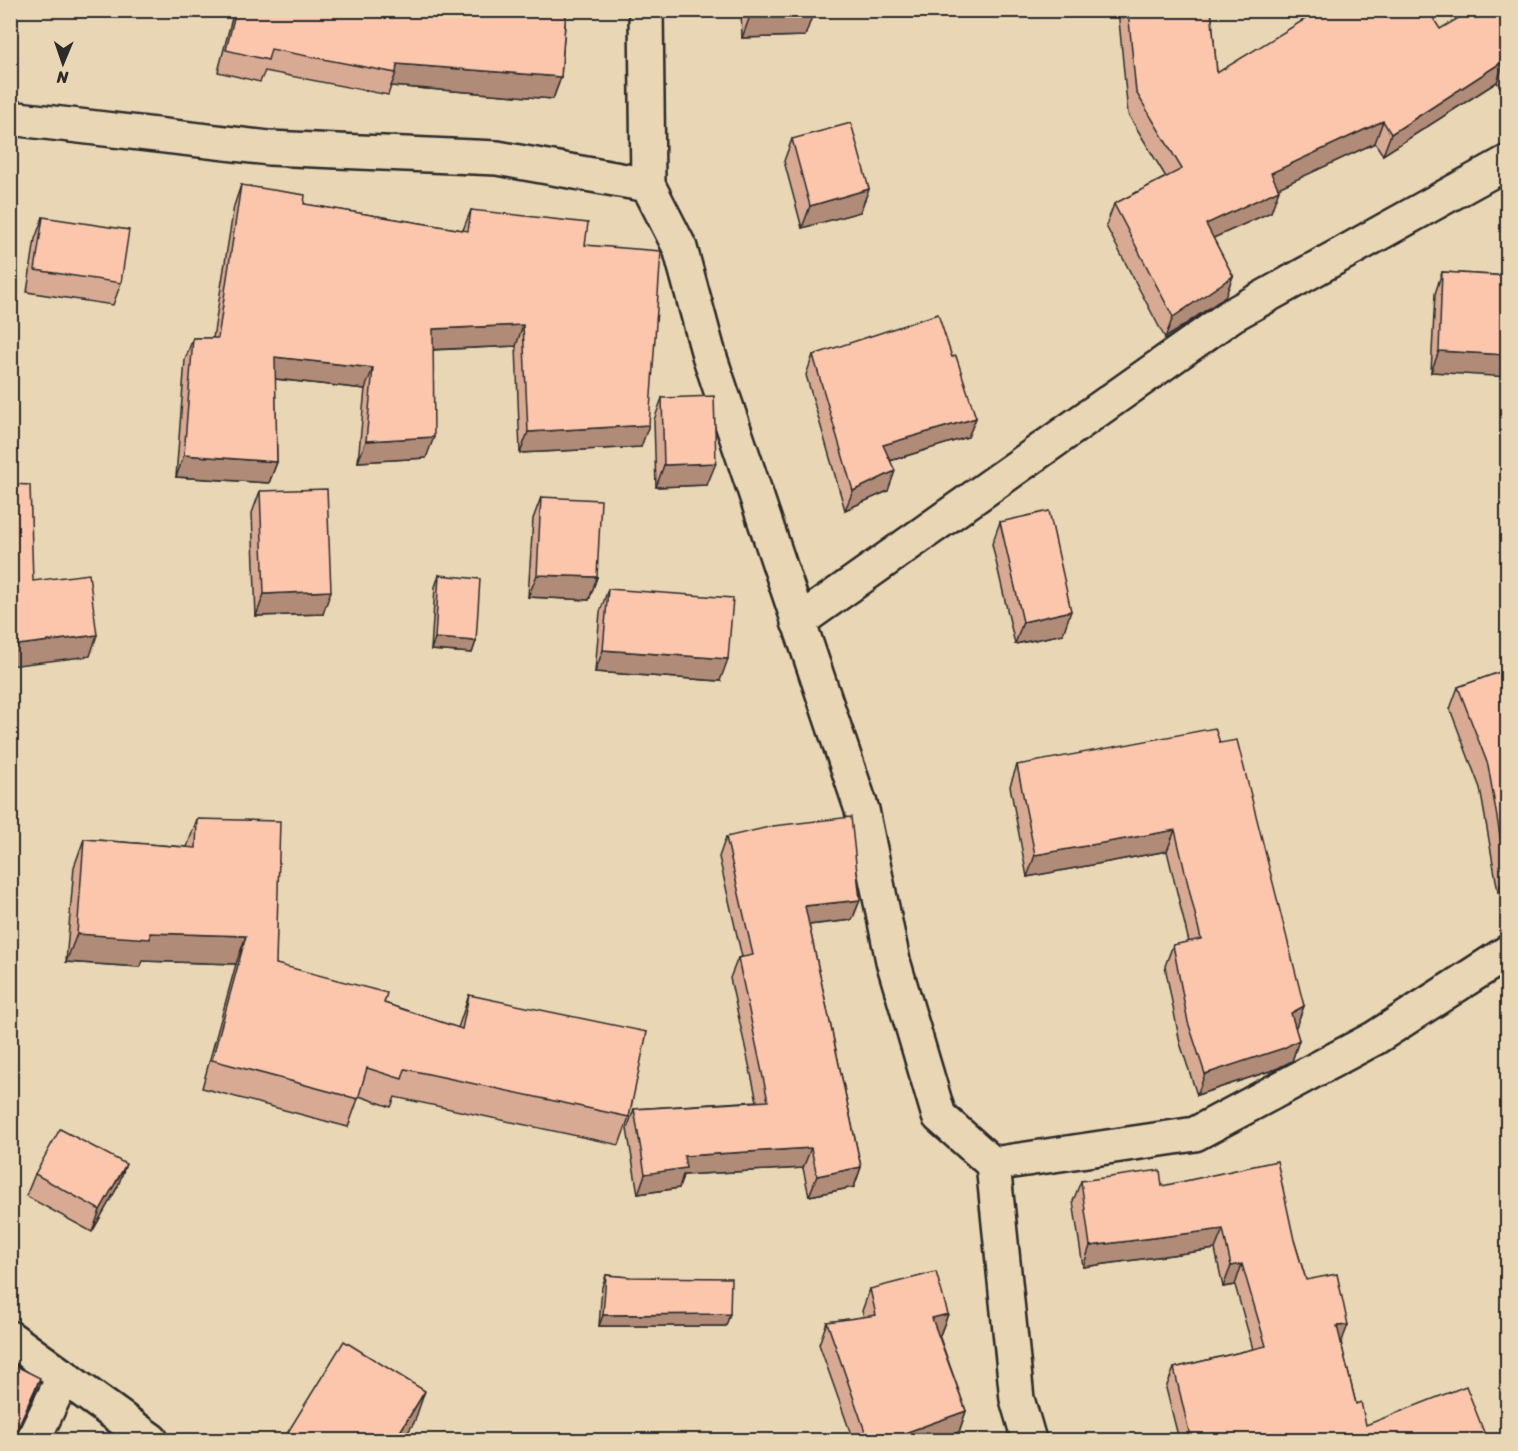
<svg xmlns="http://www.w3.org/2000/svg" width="1518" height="1451" font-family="Sriracha,sans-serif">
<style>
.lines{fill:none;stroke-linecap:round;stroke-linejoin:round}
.minor-casing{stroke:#2b2b2b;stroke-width:38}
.minor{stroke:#e9d6b4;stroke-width:33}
.wall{fill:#d8aa94;stroke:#2b2b2b;stroke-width:1.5}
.shaded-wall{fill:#b08b78;stroke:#2b2b2b;stroke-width:1.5}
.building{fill:#fbc6ac;stroke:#2b2b2b;stroke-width:1.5}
</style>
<rect width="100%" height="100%" fill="#e9d6b4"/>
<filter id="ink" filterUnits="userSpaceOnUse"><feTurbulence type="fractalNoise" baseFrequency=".0167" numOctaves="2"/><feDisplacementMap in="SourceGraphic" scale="12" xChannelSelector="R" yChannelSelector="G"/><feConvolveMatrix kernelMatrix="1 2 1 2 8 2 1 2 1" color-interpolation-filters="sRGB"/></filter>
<g filter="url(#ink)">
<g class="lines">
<defs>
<g id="minor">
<path d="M646,10L648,185L680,248L709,355L862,810L893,961L939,1116L993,1164L1017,1399L1029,1440"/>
<path d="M10,118L269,148L497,158L648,185"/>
<path d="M798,622L1232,315L1508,162"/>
<path d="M993,1164L1195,1134L1375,1038L1508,952"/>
<path d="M10,1338L151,1440"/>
<path d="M33,1440L64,1376"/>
</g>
</defs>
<use href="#minor" class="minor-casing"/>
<use href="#minor" class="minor"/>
</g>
<g class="wall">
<path d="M234,10H566L561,77L553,99L391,86L388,95L265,71L260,82L218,72Z"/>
<path d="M741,10H813L805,36L742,38Z"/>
<path d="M1118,10H1211L1217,73L1412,16L1440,29L1508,10V99L1497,82L1383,155L1375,143L1278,188L1271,212L1213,238L1233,276L1225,297L1165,338L1106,226L1114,204L1166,177L1128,114Z"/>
<path d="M792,139L869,189L860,212L802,228L784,161Z"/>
<path d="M241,185L304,204L463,230L471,210L585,245L641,447L520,453L516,346L433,350L426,458L358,462L365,389L275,379L277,462L269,483L176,477L185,360L193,338H213L234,206Z"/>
<path d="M43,217L121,283L113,305L27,292L35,239Z"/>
<path d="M1442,272L1508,276L1431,372L1435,294Z"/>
<path d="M813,355L952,357L976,418L968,437L890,461L888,491L845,510L806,375Z"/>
<path d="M662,398L707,485L656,487L654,420Z"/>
<path d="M260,491L323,614L256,616L252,513Z"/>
<path d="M541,497L597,577L589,600L528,597L533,519Z"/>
<path d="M1000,522L1063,634L1015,644L992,544Z"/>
<path d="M439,575L476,641L472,653L431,650L435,587Z"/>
<path d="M608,589L720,681L595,672L600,612Z"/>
<path d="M1508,669V891L1498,892L1480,788L1450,709L1458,687Z"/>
<path d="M1220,743L1304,1006L1295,1028L1299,1040L1292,1061L1276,1069L1197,1095L1180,1043L1165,966L1173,945L1189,942L1167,851L1027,877L1010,786L1017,765Z"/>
<path d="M197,819L276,964L384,1003L458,1028L469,995L629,1117L619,1145L395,1097L391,1107L359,1096L348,1127L202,1088L236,964L142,961L140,967L66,962L74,867L84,839L187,847Z"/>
<path d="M726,837L860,900L852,920L809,925L861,1167L854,1187L809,1196L803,1168L683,1175L679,1188L638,1194L627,1129L634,1109L757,1101L730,978L738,958L742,957L719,857Z"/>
<path d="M35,1174L118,1186L92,1232L26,1196Z"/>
<path d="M1081,1181L1162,1186L1294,1240L1306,1280L1341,1343L1356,1404L1366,1425L1487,1440H1179L1166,1388L1174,1368L1253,1349L1235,1285L1223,1287L1215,1249L1083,1267L1073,1201Z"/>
<path d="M606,1275L629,1277L726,1326H599L602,1287Z"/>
<path d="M870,1289L948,1314L940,1335H939L966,1411L959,1432L937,1440H853L819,1344L827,1322L864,1317L862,1311Z"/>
</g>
<g class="shaded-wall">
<path d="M813,14L805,36L742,38L750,16Z"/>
<path d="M1505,60L1497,82L1383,155L1391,134Z"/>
<path d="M397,64L561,77L553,99L391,86L396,73Z"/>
<path d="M1383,121L1375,143L1263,195L1271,173Z"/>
<path d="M869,189L860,212L802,228L810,206Z"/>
<path d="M1279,190L1271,212L1198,245L1206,224Z"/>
<path d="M1233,276L1225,297L1165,338L1173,317Z"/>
<path d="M523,325L516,346L425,350L433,329Z"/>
<path d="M1439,351L1508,355V377L1431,372Z"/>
<path d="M275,357L373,368L365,389L267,378Z"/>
<path d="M976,418L968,437L876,465L883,445Z"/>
<path d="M649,425L641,447L520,453L528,432Z"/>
<path d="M434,437L426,458L358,462L366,441Z"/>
<path d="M184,455L277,462L269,483L176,477Z"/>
<path d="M716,463L707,485L656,487L664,465Z"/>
<path d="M895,471L888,491L845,510L853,491Z"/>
<path d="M537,575L597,577L589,600L528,597Z"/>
<path d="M331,591L323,614L256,616L264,594Z"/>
<path d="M1071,611L1063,634L1015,644L1023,622Z"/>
<path d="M97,635L90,656L10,666V646Z"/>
<path d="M435,638L476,641L472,653L431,650Z"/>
<path d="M603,650L728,659L720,681L595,672Z"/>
<path d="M1175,830L1167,851L1027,877L1035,855Z"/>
<path d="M1506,870H1508V891L1498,892Z"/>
<path d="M860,900L852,920L798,926L805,906Z"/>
<path d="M150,933L246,936L236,964L142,961L140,967L66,962L77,934Z"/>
<path d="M1304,1006L1296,1027L1283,1034L1291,1013Z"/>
<path d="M1299,1040L1292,1061L1276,1069L1197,1095L1205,1074Z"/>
<path d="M16,1129L10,1145V1136Z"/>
<path d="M811,1148L803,1168L683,1175L679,1188L638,1194L645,1174L684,1156Z"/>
<path d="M126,1164L118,1186L92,1232L100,1210Z"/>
<path d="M861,1167L854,1187L809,1196L817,1176Z"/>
<path d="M1223,1229L1215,1249L1083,1267L1090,1246Z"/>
<path d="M1242,1264L1235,1285L1223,1287L1231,1266Z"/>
<path d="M730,1314L726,1326H599L603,1315Z"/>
<path d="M948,1314L940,1335L924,1339L932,1318Z"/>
<path d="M1348,1325L1340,1346L1337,1326Z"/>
<path d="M40,1378L33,1397L14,1440H12Z"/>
<path d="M425,1391L414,1423L403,1440H395Z"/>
<path d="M966,1411L959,1432L937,1440H885Z"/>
</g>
<g class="building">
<path d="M10,10H14L11,28H10Z"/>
<path d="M236,10H566L561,77L397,64L396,73L271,49L268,60L226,50Z"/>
<path d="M750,10H813V14L750,16Z"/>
<path d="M1128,10H1211L1217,73L1320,10H1409L1412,16L1421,10H1428L1440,29L1472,10H1508V64L1505,60L1391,134L1383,121L1271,173L1279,190L1206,224L1233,276L1173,317L1114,204L1182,169L1136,92Z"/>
<path d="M851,123L869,189L810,206L792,139Z"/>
<path d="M241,185L305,195L304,204L468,231L471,210L588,223L585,245L661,251L649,425L528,432L523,325L433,329L434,437L366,441L373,368L275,357L277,462L184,455L193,338H218Z"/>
<path d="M43,217L129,230L121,283L35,270Z"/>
<path d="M1442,272L1508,276V355L1439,351Z"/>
<path d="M938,314L952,357L956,356L976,418L883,445L895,471L853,491L813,355Z"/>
<path d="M714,396L716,463L664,465L662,398Z"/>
<path d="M10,484L30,485L33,581L89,574L97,635L10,646Z"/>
<path d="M327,489L331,591L264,594L260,491Z"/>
<path d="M541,497L601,500L597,577L537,575Z"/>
<path d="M1049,511L1071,611L1023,622L1000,522Z"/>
<path d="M439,575L480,579L476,641L435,638Z"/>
<path d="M608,589L733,598L728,659L603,650Z"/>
<path d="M1508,669V870H1506L1488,765L1458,687Z"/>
<path d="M1215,728L1220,743L1237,740L1304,1006L1291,1013L1299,1040L1284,1048L1205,1074L1188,1022L1173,945L1201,939L1175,830L1035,855L1017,765Z"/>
<path d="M851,817L860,900L805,906L861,1167L817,1176L811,1148L684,1156L686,1168L645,1174L634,1109L768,1101L738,958L753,955L726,837L773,826Z"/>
<path d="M197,819L280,821L276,964L387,993L384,1003L462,1029L469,995L647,1032L629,1117L405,1069L402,1079L367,1068L358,1099L212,1060L246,936L150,933V939L77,934L84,839L196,848Z"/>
<path d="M10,1125L16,1129L10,1136Z"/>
<path d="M60,1129L126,1164L100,1210L35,1174Z"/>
<path d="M1277,1161L1294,1240L1306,1280L1337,1274L1348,1325L1337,1326L1356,1404L1361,1402L1366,1425L1466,1386L1487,1440H1191L1174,1368L1266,1346L1242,1264L1231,1266L1223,1229L1090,1246L1081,1181L1160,1170L1162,1186Z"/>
<path d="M936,1272L948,1314L932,1318L966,1411L885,1440H868L827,1322L876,1315L870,1289Z"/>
<path d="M606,1275L629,1277L731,1278L730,1314L603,1315Z"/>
<path d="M344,1341L425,1391L395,1440H283Z"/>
<path d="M10,1363L40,1378L12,1440H10Z"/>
</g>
</g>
<rect width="1518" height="1451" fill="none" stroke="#e9d6b4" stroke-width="36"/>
<rect x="18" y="18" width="1482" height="1415" fill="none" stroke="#2b2b2b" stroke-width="2" filter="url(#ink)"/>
<g transform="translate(63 63) rotate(182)" stroke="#e9d6b4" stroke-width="4.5" paint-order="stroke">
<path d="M0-4.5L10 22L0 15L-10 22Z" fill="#2b2b2b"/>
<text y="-9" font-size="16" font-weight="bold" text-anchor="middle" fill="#2b2b2b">N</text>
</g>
</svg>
